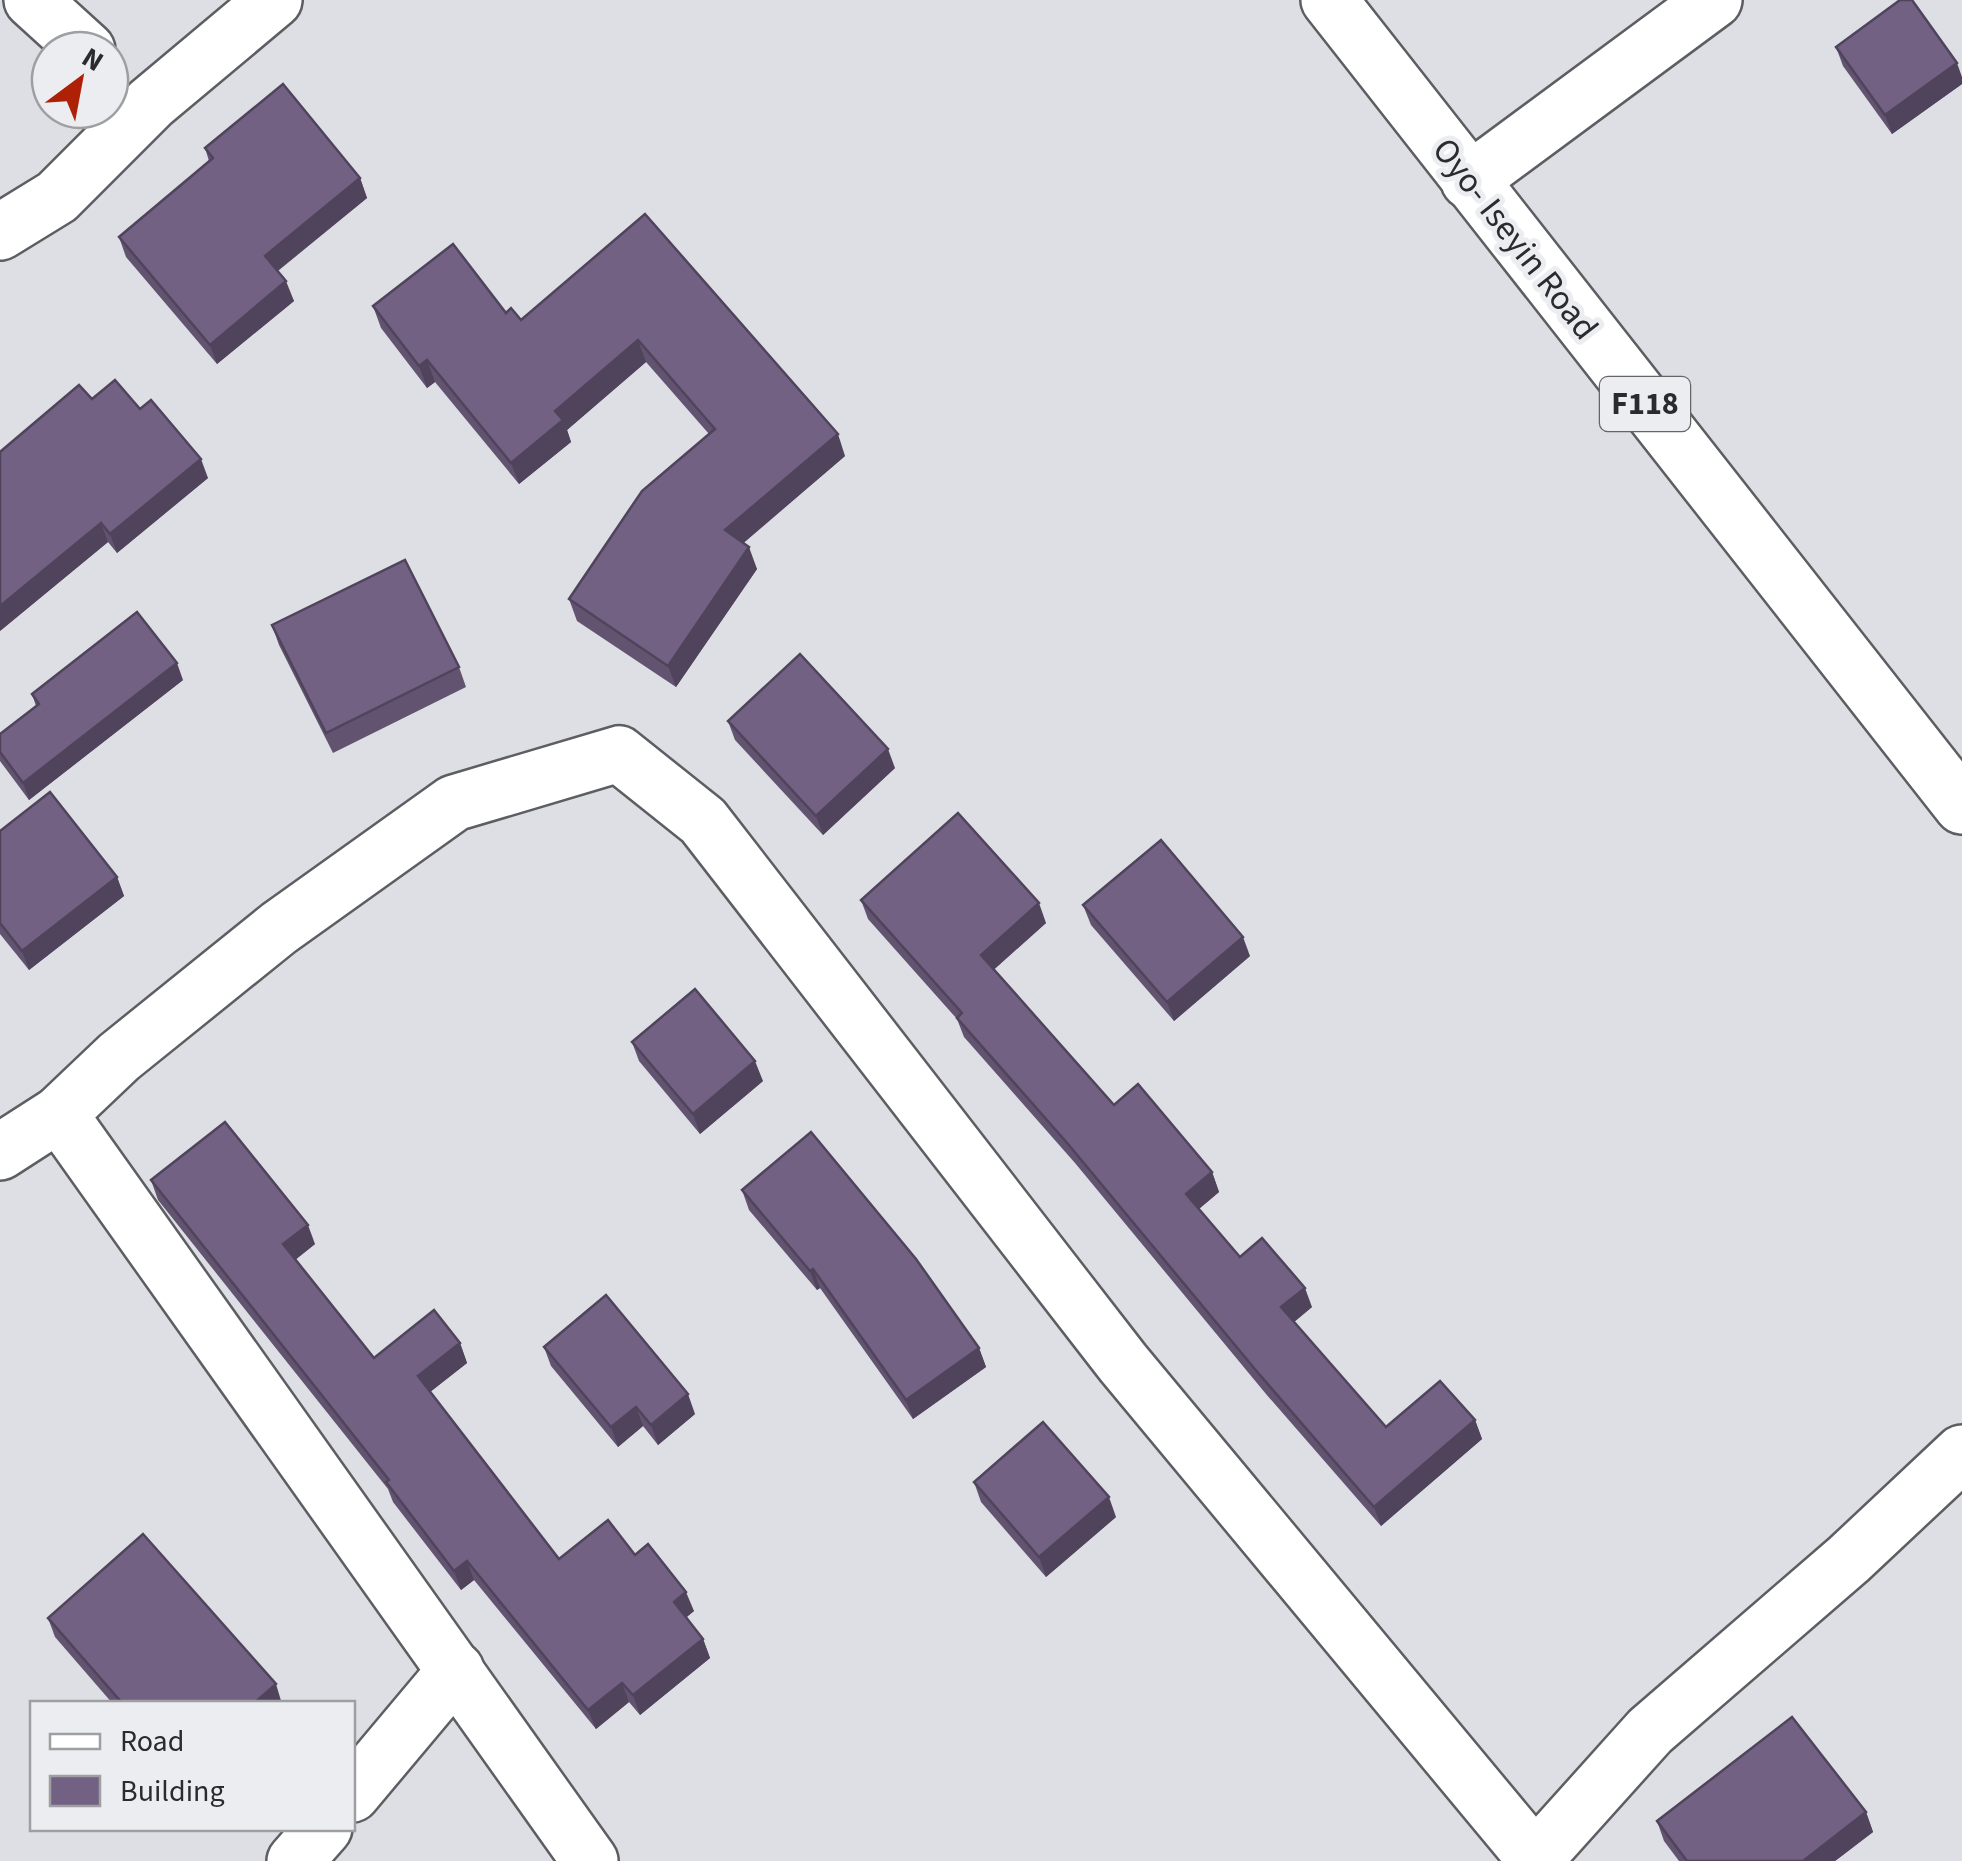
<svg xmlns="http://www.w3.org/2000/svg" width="1962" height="1861" font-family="'Source Sans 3',sans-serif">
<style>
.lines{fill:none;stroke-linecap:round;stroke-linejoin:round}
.minor-casing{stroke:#5c5e62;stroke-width:60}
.primary-casing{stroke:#5c5e62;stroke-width:60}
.minor{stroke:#fff;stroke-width:55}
.primary{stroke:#fff;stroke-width:55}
.wall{fill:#625371}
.shaded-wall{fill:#50445c}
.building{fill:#726183;stroke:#50445c;stroke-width:2.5}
.labels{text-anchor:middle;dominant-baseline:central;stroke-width:10;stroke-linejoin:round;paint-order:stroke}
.shield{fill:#ebedf1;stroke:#656568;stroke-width:2.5}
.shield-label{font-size:32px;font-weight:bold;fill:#2b2b2d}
.street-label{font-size:35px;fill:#2b2b2d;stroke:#ebedf1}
</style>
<rect width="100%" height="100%" fill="#dddfe4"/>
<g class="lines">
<defs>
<g id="minor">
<path d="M32,0L87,50"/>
<path d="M1469,181L1714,0"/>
<path d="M0,232L57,197L151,103L274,0"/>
<path d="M59,1114L590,1861"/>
<path d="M0,1152L59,1114L119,1057L279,928L454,803L619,754L703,821L1123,1363L1537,1861"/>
<path d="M352,1794L456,1670"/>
<path d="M1535,1859L1650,1731L1849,1559L1962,1453"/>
<path d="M295,1861L324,1828"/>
</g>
<path id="primary" d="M1329,0L1962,806"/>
</defs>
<use href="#minor" class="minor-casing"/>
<use href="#primary" class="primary-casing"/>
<use href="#minor" class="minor"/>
<use href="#primary" class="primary"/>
</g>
<g class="wall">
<path d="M1836,47L1962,77V84L1892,134L1843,66Z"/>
<path d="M205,148L360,178L367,198L278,271L294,301L217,364L126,257L119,237L209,161Z"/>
<path d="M645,214L845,456L743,543L757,569L676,687L577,621L569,599L709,434L646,362L567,430L571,442L519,484L435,382L427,388L381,328L373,306L506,313L521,320Z"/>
<path d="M140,409L208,478L117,553L108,542L0,631Z"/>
<path d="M272,625L459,667L466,687L333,753L279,645Z"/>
<path d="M183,680L29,800L0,761V734L36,706L32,694Z"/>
<path d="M728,721L895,768L823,835L735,740Z"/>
<path d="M0,831L117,877L124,896L29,970L0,934Z"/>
<path d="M861,900L1046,923L993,970L1114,1105L1212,1172L1219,1192L1199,1209L1240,1257L1312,1307L1294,1322L1386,1427L1475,1420L1482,1439L1381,1526L1266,1394L1075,1163L964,1037L957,1019L868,919Z"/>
<path d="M1083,905L1250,956L1174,1021L1091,925Z"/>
<path d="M632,1042L763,1081L700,1134L639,1061Z"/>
<path d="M151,1180L315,1244L295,1260L374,1358L460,1343L467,1363L430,1392L559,1559L635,1555L694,1611L686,1617L703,1639L710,1658L640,1715L629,1702L596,1729L474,1580L461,1590L393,1502L388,1489L158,1200Z"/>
<path d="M742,1190L979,1348L986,1367L913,1419L820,1288L817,1290L749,1210Z"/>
<path d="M544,1347L695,1414L658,1445L643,1426L618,1447L551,1366Z"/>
<path d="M974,1482L1116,1517L1046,1577L981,1502Z"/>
<path d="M48,1618L282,1704H113L55,1637Z"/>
<path d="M1866,1812L1873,1832L1835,1861H1679L1664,1841L1657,1821Z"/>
</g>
<g class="shaded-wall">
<path d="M1957,63L1962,77V84L1892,134L1885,115Z"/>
<path d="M360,178L367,198L272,275L265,256Z"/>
<path d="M286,281L294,301L217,364L210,345Z"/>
<path d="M638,340L646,362L567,430L571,442L519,484L511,463L555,411Z"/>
<path d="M427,360L435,382L427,388L419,366Z"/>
<path d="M838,434L845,456L733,552L725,530Z"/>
<path d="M201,459L208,478L117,553L110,534Z"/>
<path d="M101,523L108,542L0,631V606Z"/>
<path d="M749,547L757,569L676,687L668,666Z"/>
<path d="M177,663L183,680L29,800L23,783Z"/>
<path d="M888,749L895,768L823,835L816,816Z"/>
<path d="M117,877L124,896L29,970L22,951Z"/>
<path d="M1039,903L1046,923L988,975L981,955Z"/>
<path d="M1243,937L1250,956L1174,1021L1167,1002Z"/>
<path d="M755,1061L763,1081L700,1134L693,1114Z"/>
<path d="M1212,1172L1219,1192L1194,1213L1186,1194Z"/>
<path d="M308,1225L315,1244L290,1264L283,1244Z"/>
<path d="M813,1269L820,1288L817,1290L810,1271Z"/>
<path d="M1305,1288L1312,1307L1288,1327L1281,1307Z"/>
<path d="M460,1343L467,1363L425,1396L418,1376Z"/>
<path d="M979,1348L986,1367L913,1419L906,1400Z"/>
<path d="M688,1394L695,1414L658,1445L651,1425Z"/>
<path d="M636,1407L643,1426L618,1447L611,1427Z"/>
<path d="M1475,1420L1482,1439L1381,1526L1374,1507Z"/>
<path d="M1109,1497L1116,1517L1046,1577L1039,1557Z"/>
<path d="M467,1561L474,1580L461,1590L454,1571Z"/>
<path d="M686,1592L694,1611L681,1622L674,1602Z"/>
<path d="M703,1639L710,1658L640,1715L633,1695Z"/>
<path d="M622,1683L629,1702L596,1729L588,1710Z"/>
<path d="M276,1684L282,1704H253Z"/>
<path d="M1866,1812L1873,1832L1835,1861H1803Z"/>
</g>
<g class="building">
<path d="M1900,0H1912L1957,63L1885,115L1836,47Z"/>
<path d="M283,84L360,178L265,256L286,281L210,345L119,237L213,158L205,148Z"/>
<path d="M645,214L838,434L725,530L749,547L668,666L569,599L642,491L715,429L638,340L555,411L563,420L511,463L427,360L419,366L373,306L453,244L506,313L511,308L521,320Z"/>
<path d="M115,380L140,409L151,400L201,459L110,534L101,523L0,606V452L79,385L92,399Z"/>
<path d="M405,560L459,667L326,733L272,625Z"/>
<path d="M137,612L177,663L23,783L0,752V734L39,704L32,694Z"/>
<path d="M800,654L888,749L816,816L728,721Z"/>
<path d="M50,792L117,877L22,951L0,923V831Z"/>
<path d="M958,813L1039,903L981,955L1114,1105L1138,1084L1212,1172L1186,1194L1240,1257L1262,1238L1305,1288L1281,1307L1386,1427L1440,1381L1475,1420L1374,1507L1259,1374L1068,1144L957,1018L962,1013L861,900Z"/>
<path d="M1161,840L1243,937L1167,1002L1083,905Z"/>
<path d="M695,989L755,1061L693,1114L632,1042Z"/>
<path d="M225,1122L308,1225L283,1244L374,1358L434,1310L460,1343L418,1376L559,1559L608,1520L635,1555L648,1544L686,1592L674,1602L703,1639L633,1695L622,1683L588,1710L467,1561L454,1571L386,1482L389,1480L151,1180Z"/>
<path d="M811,1132L916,1259L979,1348L906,1400L813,1269L810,1271L742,1190Z"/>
<path d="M606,1295L688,1394L651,1425L636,1407L611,1427L544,1347Z"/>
<path d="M1043,1422L1109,1497L1039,1557L974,1482Z"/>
<path d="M143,1534L276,1684L253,1704H123L48,1618Z"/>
<path d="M1792,1717L1866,1812L1803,1861H1687L1657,1821Z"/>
</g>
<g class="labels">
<rect class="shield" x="1600" y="377" width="90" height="54" rx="8"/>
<g class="shield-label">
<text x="1645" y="404">F118</text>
</g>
<g class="street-label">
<text transform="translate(1515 239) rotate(52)">Oyo- Iseyin Road</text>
</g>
</g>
<rect x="30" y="1701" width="325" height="130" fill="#ebedf1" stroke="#9e9fa3" stroke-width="2.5"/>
<rect x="50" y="1734" width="50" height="15" fill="#ffffff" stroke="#9e9fa3" stroke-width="2.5"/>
<text x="120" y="1751" font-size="30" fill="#2b2b2d">Road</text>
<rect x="50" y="1776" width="50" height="30" fill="#726183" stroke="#9e9fa3" stroke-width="2.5"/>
<text x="120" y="1801" font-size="30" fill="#2b2b2d">Building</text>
<g transform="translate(80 80) rotate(32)"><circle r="48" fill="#ebedf1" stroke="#9e9fa3" stroke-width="2.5"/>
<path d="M0-8L18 38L0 25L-18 38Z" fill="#af2107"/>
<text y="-15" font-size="28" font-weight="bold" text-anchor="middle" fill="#2b2b2d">N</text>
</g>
</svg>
